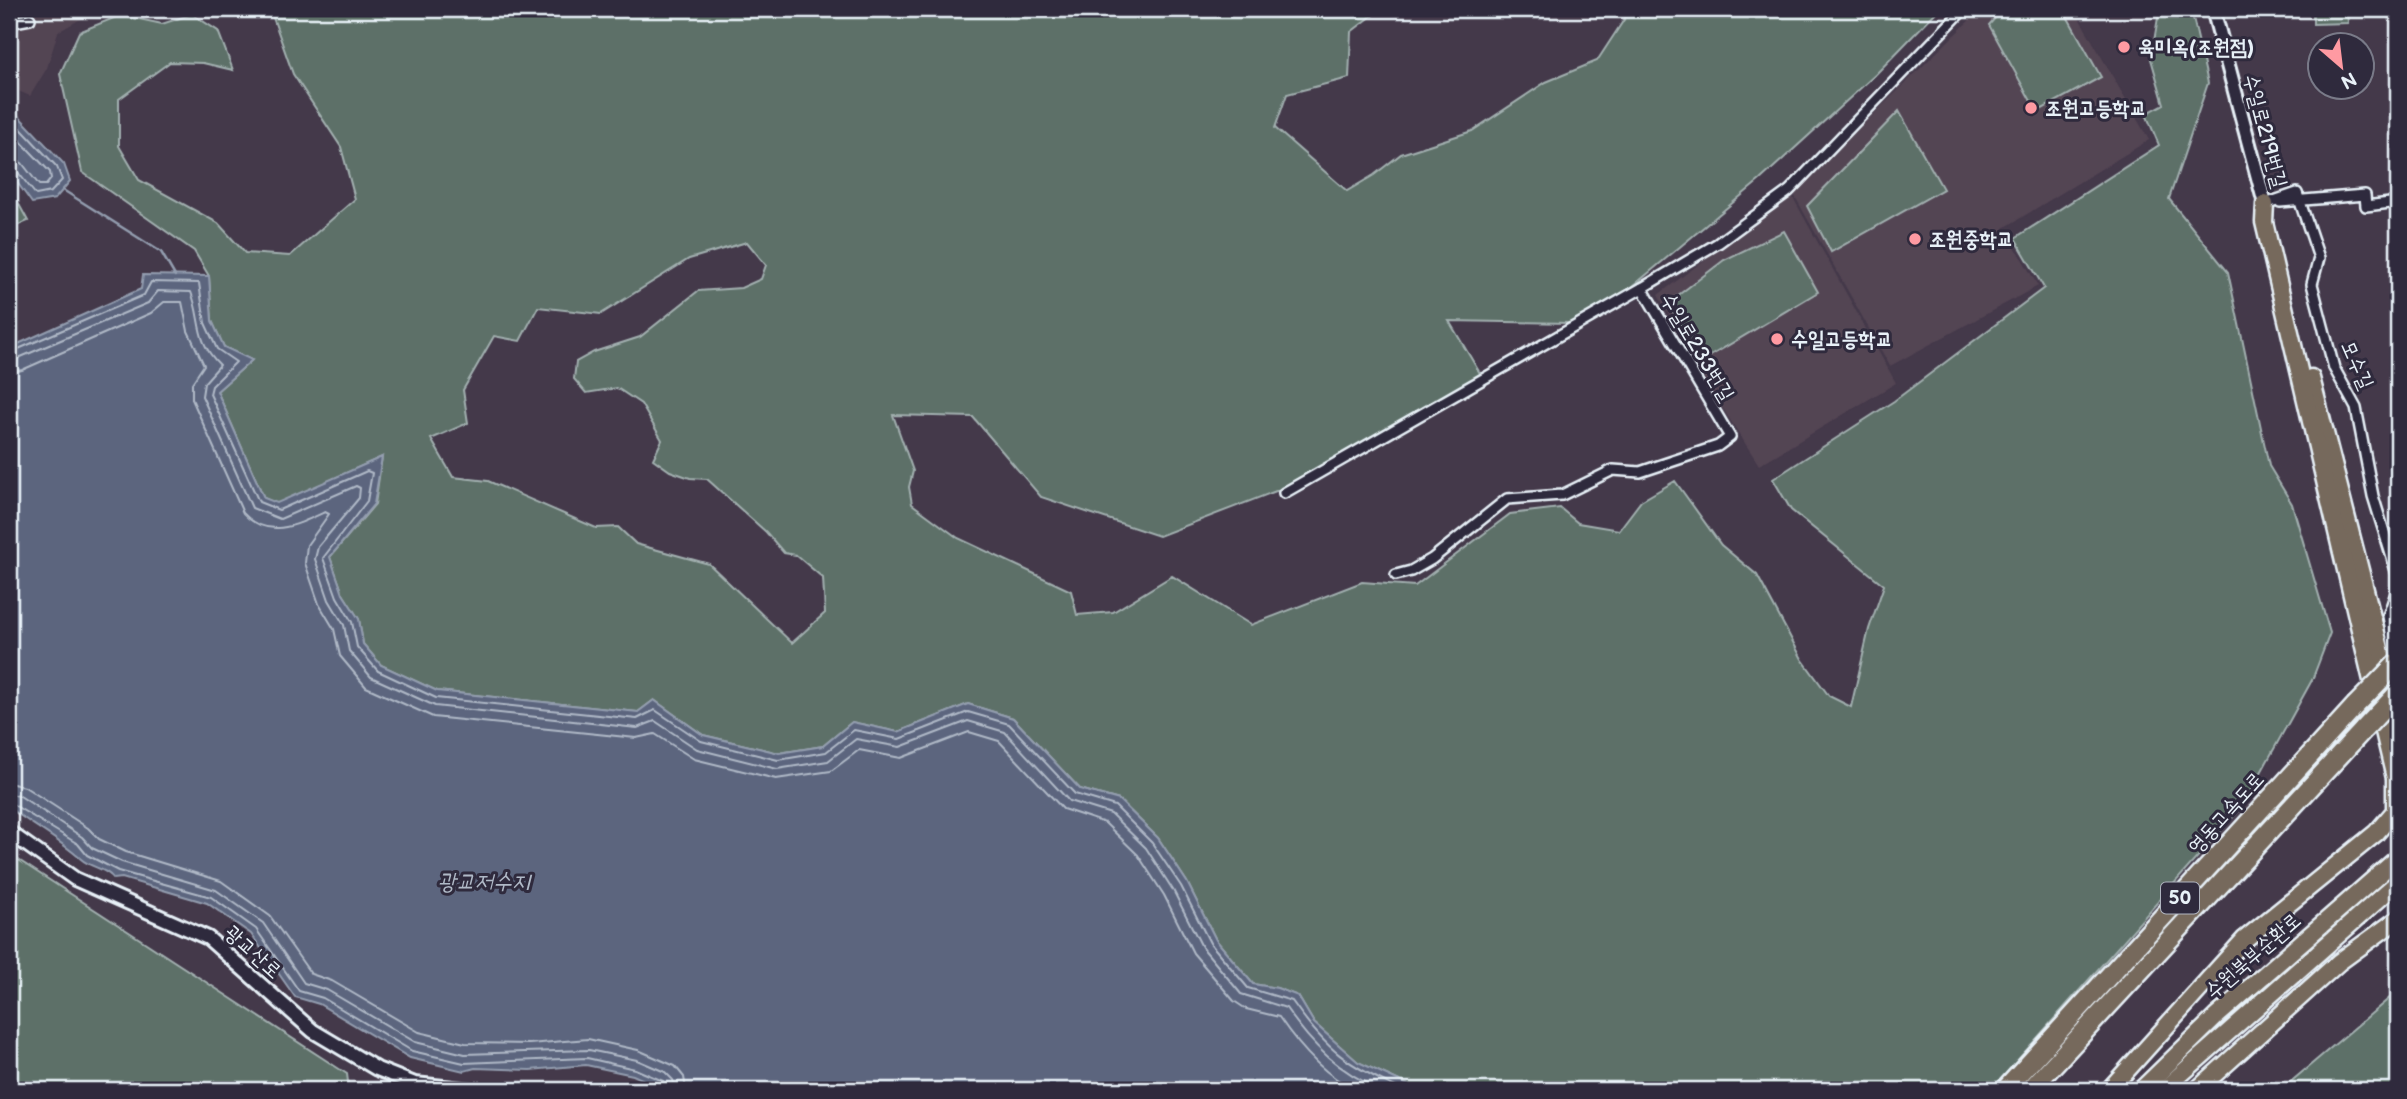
<svg xmlns="http://www.w3.org/2000/svg" width="2407" height="1099" font-family="'Balsamiq Sans','Poor Story',sans-serif">
<style>
.built{fill:#534453}
.green{fill:#5d6f67;stroke:#a2b0b0;stroke-width:2;fill-rule:evenodd}
.water{fill:#5b657e;stroke:#939daf;stroke-width:2}
.lines{fill:none;stroke-linecap:round;stroke-linejoin:round}
.shore{stroke:#b0b9c7;stroke-width:2}
.stream{stroke:#939daf;stroke-width:2.5}
.minor-casing{stroke:#e8f1f8;stroke-width:14}
.tertiary-casing{stroke:#e8f1f8;stroke-width:18}
.secondary-casing{stroke:#e8f1f8;stroke-width:18}
.trunk-casing{stroke:#e8f1f8;stroke-width:21}
.motorway-casing{stroke:#e8f1f8;stroke-width:23}
.minor{stroke:#2f2a3d;stroke-width:9}
.tertiary{stroke:#2f2a3d;stroke-width:12}
.secondary{stroke:#2f2a3d;stroke-width:12}
.trunk{stroke:#76695c;stroke-width:16}
.motorway{stroke:#76695c;stroke-width:18}
.motorway-bridge-casing{stroke:#e8f1f8;stroke-width:23;stroke-linecap:butt}
.motorway-bridge{stroke:#76695c;stroke-width:18}
.poi-dot{fill:#ff9aa2;stroke:#2f2a3d;stroke-width:2.5}
.labels{text-anchor:middle;dominant-baseline:central;stroke-width:6;stroke-linejoin:round;paint-order:stroke}
.shield{fill:#2f2a3d;stroke:#b0b5c0;stroke-width:2}
.shield-label{font-size:19px;font-weight:bold;fill:#e8f1f8}
.poi-label{font-size:21px;font-weight:bold;fill:#e8f1f8;stroke:#2f2a3d;text-anchor:start}
.street-label{font-size:21px;fill:#e8f1f8;stroke:#2f2a3d}
.water-label{font-size:23px;font-style:italic;fill:#b0b9c7;stroke:#2f2a3d}
</style>
<rect width="100%" height="100%" fill="#44394a"/>
<filter id="ink" filterUnits="userSpaceOnUse"><feTurbulence type="fractalNoise" baseFrequency=".0143" numOctaves="2"/><feDisplacementMap in="SourceGraphic" scale="14" xChannelSelector="R" yChannelSelector="G"/><feConvolveMatrix kernelMatrix="1 2 1 2 8 2 1 2 1" color-interpolation-filters="sRGB"/></filter>
<g filter="url(#ink)">
<g class="built">
<path d="M9,9H110L79,20L58,32L47,68L30,96L9,87Z"/>
<path d="M1981,9H2074L2149,140L2004,228L2038,286L1890,366L1793,193Z"/>
<path d="M1791,194L1896,383L1759,465L1716,398L1658,295Z"/>
</g>
<g class="green">
<path d="M270,9H1381L1351,32L1349,78L1287,94L1275,128L1347,191L1374,175L1401,154L1472,131L1546,82L1597,61L1631,9H1939L1876,74L1760,180L1627,291L1570,323L1449,321L1481,375L1289,486L1159,536L1041,497L973,417L893,415L913,471L909,487L912,504L958,538L1071,591L1077,615L1113,612L1172,576L1251,625L1362,582L1415,586L1510,514L1560,508L1578,523L1619,530L1641,501L1675,481L1721,545L1757,575L1802,659L1829,696L1851,707L1869,629L1884,585L1791,510L1773,479L1894,401L2044,288L2015,238L2159,145L2146,114L2164,104L2151,59L2159,12L2191,9L2208,83L2169,199L2228,272L2269,466L2292,504L2330,633L2312,680L2242,807L1991,1090H1419L1358,1062L1314,1023L1298,996L1277,988L1253,984L1216,940L1187,882L1158,838L1119,800L1080,789L1013,718L968,704L898,732L852,722L823,746L779,753L703,735L654,700L638,712L437,691L381,665L363,644L359,619L343,594L330,557L375,504L382,457L277,504L264,498L217,391L251,361L224,347L212,321L209,276L194,251L82,172L60,74L79,32L121,15L162,24L192,14L218,31L233,70L203,63L170,62L119,99V146L139,180L218,223L245,253L290,256L355,199L341,147L293,74ZM747,242L766,265L761,279L741,288L698,291L640,337L594,352L576,362L574,379L586,393L617,388L641,404L662,440L653,459L670,471L690,478L707,479L766,532L784,553L796,555L823,578L825,613L792,643L709,564L636,544L618,527L596,528L488,481L453,477L431,439L468,423L463,390L494,336L520,341L538,307L601,314L689,259Z"/>
<path d="M2003,9H2063L2101,77L2037,112L1989,25Z"/>
<path d="M2313,9H2347L2348,23L2313,24Z"/>
<path d="M1899,111L1943,189L1831,252L1807,206Z"/>
<path d="M9,186L28,221L9,229Z"/>
<path d="M1784,231L1818,292L1700,362L1668,303L1724,260Z"/>
<path d="M9,851L14,857L347,1074L349,1090H9Z"/>
<path d="M2398,991V1090H2281Z"/>
</g>
<g class="water">
<path d="M9,106L64,164L70,181L55,199L32,203L9,171Z"/>
<path d="M143,275L209,276L212,321L224,347L252,360L217,391L264,498L277,503L382,457L374,504L330,557L343,594L359,619L363,644L381,665L437,691L638,712L654,700L703,735L779,753L823,746L852,722L898,732L968,704L1013,718L1080,789L1119,800L1158,838L1187,882L1216,940L1253,984L1277,988L1298,996L1314,1023L1358,1062L1419,1090H666L633,1075L586,1065L530,1070L475,1068L464,1071L410,1058L319,1004L295,997L251,934L207,903L122,878L114,879C106,868 91,868 81,859C60,840 33,825 9,808V348L141,289Z"/>
</g>
<g class="lines">
<g class="shore">
<path d="M9,116L57,167L62,180L51,192L36,195L17,171L9,168"/>
<path d="M9,129L50,172L51,179L46,185H39L22,163L9,159"/>
<path d="M9,353L144,295L151,282L199,283L205,323L217,349L236,362L212,386L210,394L259,502L279,510L367,471L372,473L367,501L323,558L337,597L352,622L357,647L378,671L436,698L637,719L655,710L701,741L778,760L826,752L854,730L899,739L968,712L1009,724L1075,794L1115,806L1152,843L1181,886L1210,943L1248,988L1292,1001C1327,1051 1347,1065 1402,1090"/>
<path d="M9,362L148,303L158,291L191,292C202,320 194,340 220,365L204,383L202,396L252,508L280,519L356,486L360,488L359,498L318,547L315,559L329,600L344,625L349,651L371,677L435,706L637,728L655,721L697,749L777,769L828,761L856,739L900,747L968,721L1005,732L1069,801L1111,814L1146,848L1173,890L1202,947L1241,994L1286,1008C1313,1047 1338,1071 1381,1090"/>
<path d="M9,373L22,370L151,313L164,302H182L188,331L204,365L192,383V399L243,513C268,540 297,525 325,512L329,514L307,545L305,563L319,604L334,629L340,656L366,687L433,717L636,738L655,734L694,759L776,779L831,771L859,750L901,758L969,732L999,741L1063,809L1105,823L1138,855L1164,895L1193,953L1234,1001L1246,1009L1279,1017C1298,1045 1324,1076 1356,1090"/>
<path d="M9,783L25,787L88,828L99,839L126,852L221,881L270,916L311,974L332,981L419,1032L465,1043L529,1044L588,1039L638,1050L675,1066L684,1077L686,1090"/>
<path d="M9,794L20,796L82,837L92,848L122,862L216,890L263,923L304,983L327,990L415,1042L465,1054L589,1050L637,1060L665,1072L673,1080L676,1090"/>
<path d="M9,802L78,844L87,855L118,871L211,897L256,929L299,991L323,998L412,1051L464,1063L587,1058L635,1069L663,1081L667,1090"/>
</g>
<path class="stream" d="M63,190L161,252L175,276"/>
<defs>
<g id="minor">
<path d="M9,23L30,19"/>
<path d="M2280,202L2365,195L2366,206L2398,202"/>
<path d="M2265,204L2297,193L2319,258L2312,284L2334,368L2356,408L2373,496L2397,574V590L2388,616L2397,664"/>
<path d="M1284,493L1642,288"/>
<path d="M1396,575L1411,571L1432,559L1507,499L1562,495L1613,470L1640,472L1718,446L1730,437L1642,288L1718,243L1789,191L1964,9"/>
</g>
<path id="tertiary" d="M9,832L75,879L208,938L313,1031L377,1069L415,1084L472,1090"/>
<path id="secondary" d="M2213,9L2265,204"/>
<g id="trunk">
<path d="M2311,378L2398,719"/>
<path d="M2109,1090L2244,940L2376,833L2395,811V778L2264,222L2265,204"/>
<path d="M2141,1090L2216,1017L2398,858"/>
<path d="M2163,1090L2398,882"/>
<path d="M2197,1090L2339,962L2398,919"/>
</g>
<g id="motorway">
<path d="M2005,1090L2355,706"/>
<path d="M2030,1090L2364,729"/>
</g>
</defs>
<use href="#minor" class="minor-casing"/>
<use href="#tertiary" class="tertiary-casing"/>
<use href="#secondary" class="secondary-casing"/>
<use href="#trunk" class="trunk-casing"/>
<use href="#motorway" class="motorway-casing"/>
<use href="#minor" class="minor"/>
<use href="#tertiary" class="tertiary"/>
<use href="#secondary" class="secondary"/>
<use href="#trunk" class="trunk"/>
<use href="#motorway" class="motorway"/>
<defs>
<g id="motorway-bridge">
<path d="M2355,706L2398,662"/>
<path d="M2364,729L2398,693"/>
</g>
</defs>
<use href="#motorway-bridge" class="motorway-bridge-casing"/>
<use href="#motorway-bridge" class="motorway-bridge"/>
</g>
</g>
<g class="poi-dot">
<circle cx="2124" cy="47" r="7"/>
<circle cx="2031" cy="108" r="7"/>
<circle cx="1915" cy="239" r="7"/>
<circle cx="1777" cy="339" r="7"/>
</g>
<g class="labels">
<rect class="shield" x="2161" y="882.5" width="38" height="31" rx="5"/>
<g class="shield-label">
<text x="2180" y="898">50</text>
</g>
<g class="poi-label">
<text x="2138" y="47">육미옥(조원점)</text>
<text x="2045" y="108">조원고등학교</text>
<text x="1929" y="239">조원중학교</text>
<text x="1791" y="339">수일고등학교</text>
</g>
<g class="street-label">
<text transform="translate(2265 131) rotate(75)">수일로219번길</text>
<text transform="translate(1697 347) rotate(59)">수일로233번길</text>
<text transform="translate(2357 365) rotate(66)">모수길</text>
<text transform="translate(2226 813) rotate(-48)">영동고속도로</text>
<text transform="translate(253 952) rotate(42)">광교산로</text>
<text transform="translate(2253 956) rotate(-41)">수원북부순환로</text>
</g>
<g class="water-label">
<text x="484" y="882">광교저수지</text>
</g>
</g>
<rect width="2407" height="1099" fill="none" stroke="#2f2a3d" stroke-width="35"/>
<rect x="18" y="18" width="2372" height="1064" fill="none" stroke="#e8f1f8" stroke-width="2.5" filter="url(#ink)"/>
<g transform="translate(2341 66) rotate(152)"><circle r="33" fill="#2f2a3d" stroke="#797a88" stroke-width="2"/>
<path d="M0-5L12 26L0 18L-12 26Z" fill="#ff9aa2"/>
<text y="-10" font-size="19" font-weight="bold" text-anchor="middle" fill="#e8f1f8">N</text>
</g>
</svg>
